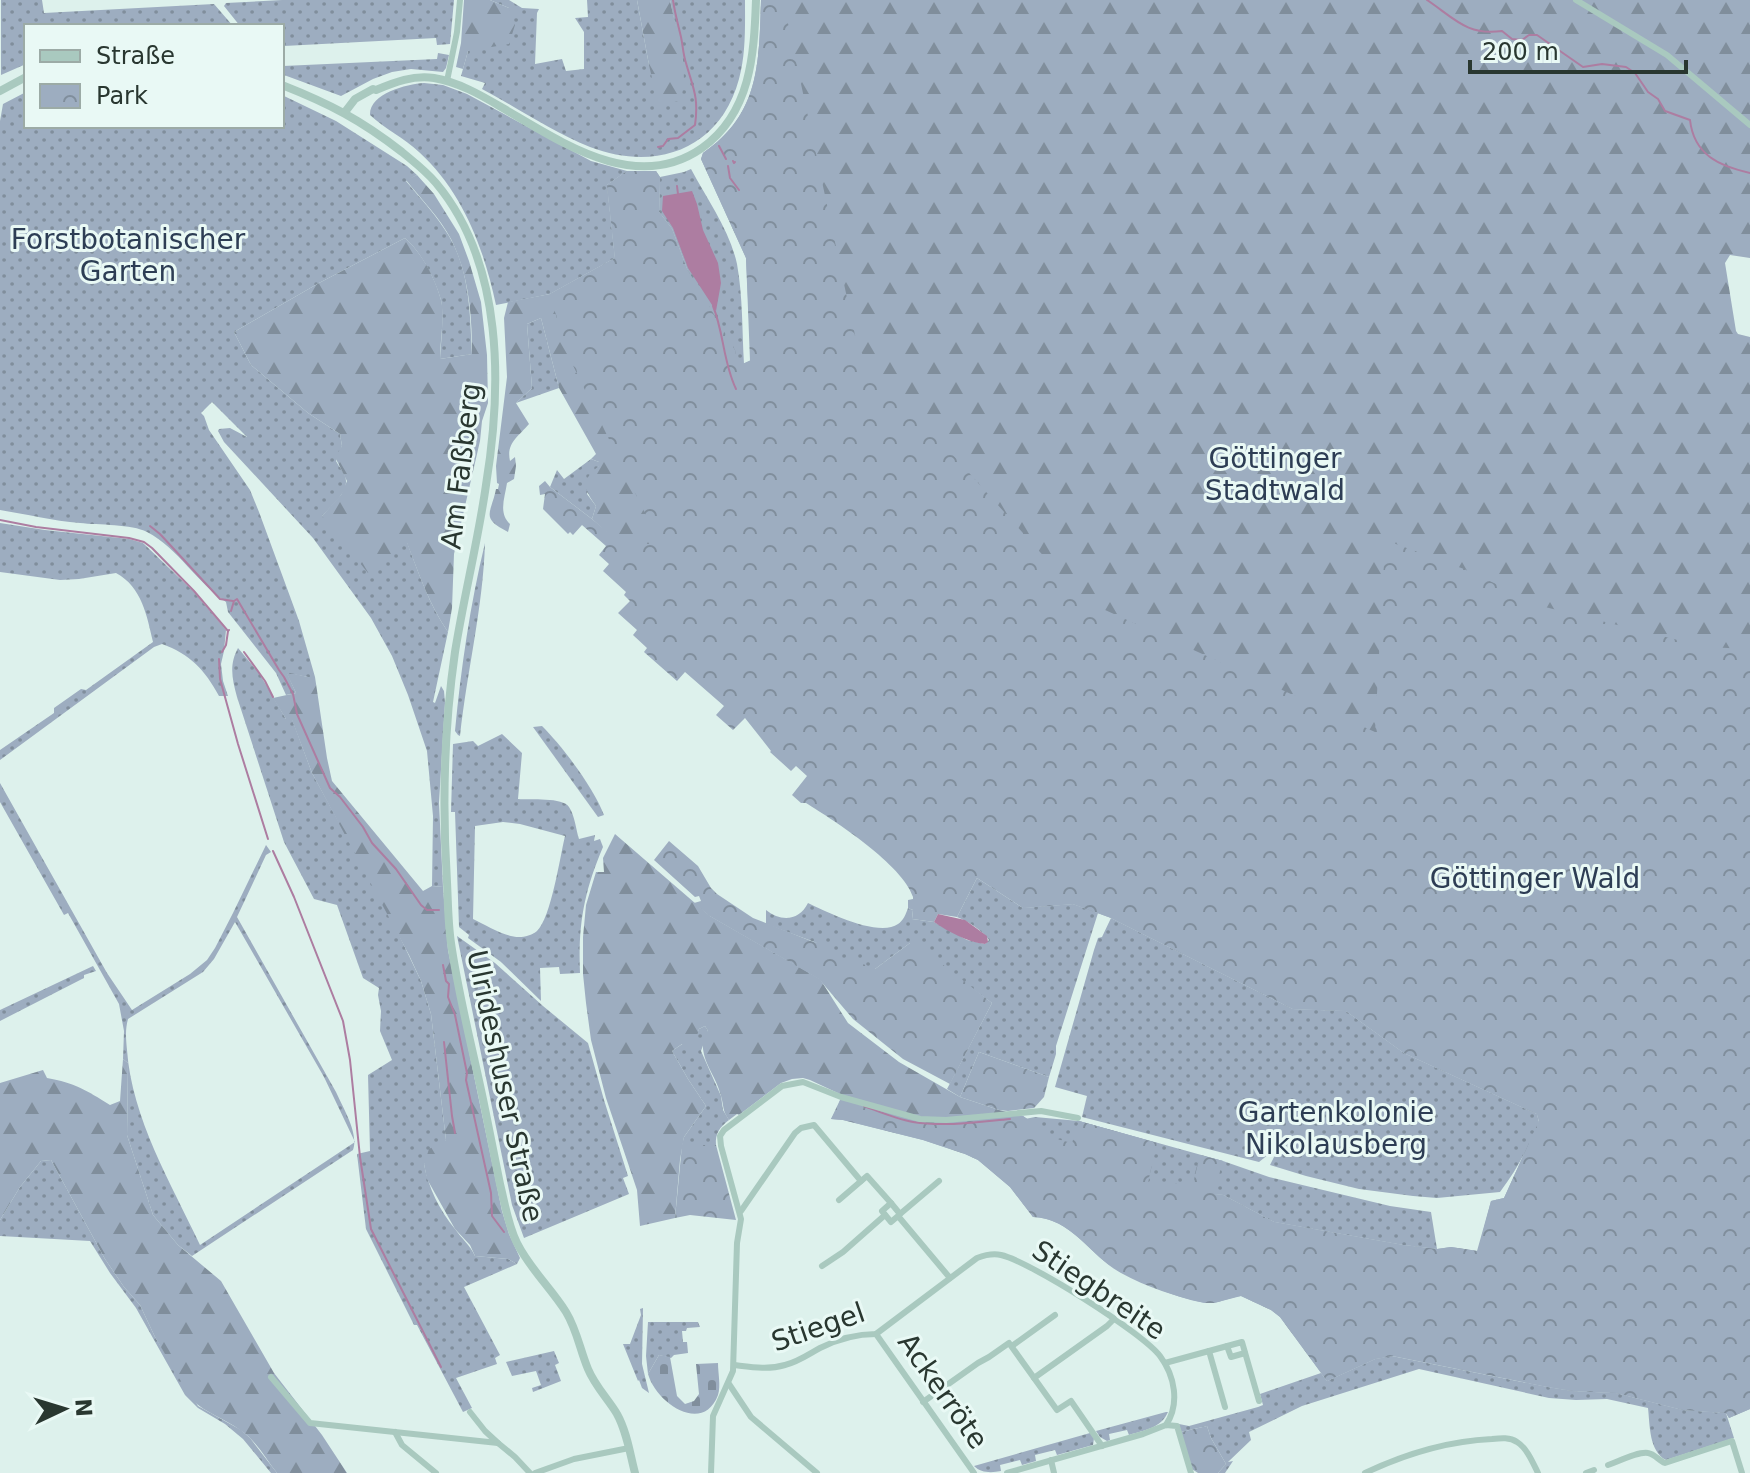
<svg xmlns="http://www.w3.org/2000/svg" width="1750" height="1473" font-family="'DejaVu Sans',sans-serif">
<style>
.grass{fill:url(#grass-dots);fill-rule:evenodd}
.forest{fill:url(#forest-firs)}
.cemetery{fill:url(#cemetery-stones)}
.park{fill:url(#park-crowns)}
.water{fill:#ad7da1}
.lines{fill:none;stroke-linecap:round;stroke-linejoin:round}
.stream{stroke:#ad7da1;stroke-width:2}
.minor{stroke:#a9c9bf;stroke-width:6}
.tertiary{stroke:#a9c9bf;stroke-width:8}
.labels{text-anchor:middle;dominant-baseline:central;stroke-width:6;stroke-linejoin:round;paint-order:stroke}
.park-label{font-size:28px;fill:#2d3d54;stroke:#e9f9f5}
.street-label{font-size:28px;fill:#293730;stroke:#e9f9f5}
</style>
<defs>
<pattern id="grass-dots" width="8" height="8" patternUnits="userSpaceOnUse" patternTransform="scale(2)"><rect width="8" height="8" fill="#9dadc0"/><path d="M2 2h.1M6 6h.1" fill="none" stroke="#808e9c" stroke-width="1.8" stroke-linecap="round"/></pattern>
<pattern id="forest-firs" width="22" height="20" patternUnits="userSpaceOnUse" patternTransform="scale(2)"><rect width="22" height="20" fill="#9dadc0"/><path d="M5 1l3.5 6h-7zM16 11l3.5 6h-7z" fill="#808e9c"/></pattern>
<pattern id="cemetery-stones" width="16" height="16" patternUnits="userSpaceOnUse" patternTransform="scale(2)"><rect width="16" height="16" fill="#9dadc0"/><path d="M2 7V4a2 2 0 0 1 4 0v3zM10 15v-3a2 2 0 0 1 4 0v3z" fill="#808e9c"/></pattern>
<pattern id="park-crowns" width="20" height="18" patternUnits="userSpaceOnUse" patternTransform="scale(2)"><rect width="20" height="18" fill="#9dadc0"/><path d="M2 6a3 3 0 1 1 6 0M12 15a3 3 0 1 1 6 0" fill="none" stroke="#808e9c"/></pattern>
</defs>
<rect width="100%" height="100%" fill="#ddf1ec"/>
<g class="grass">
<path d="M1,0H42L44,13L214,4L233,26H26V64L1,75Z"/>
<path d="M282,0H454L450,44L437,45L436,38L284,46L282,43V26H240L224,6L226,3Z"/>
<path d="M490,0H509L522,8L539,9L537,13L535,64L562,59L566,71L584,69V32L575,18L588,17L587,0H637L649,65L683,63L670,0H745C745,26 746,54 739,79C720,150 655,172 590,147C552,132 518,108 482,89L485,83L461,76L468,51L509,8Z"/>
<path d="M438,53L449,55L446,68L443,72L411,69L392,72L373,79L341,96L284,75L283,66L437,59Z"/>
<path d="M424,83L443,85L467,94L591,161L627,171L607,185L615,258L550,294L496,305C484,249 463,192 419,152C404,138 385,129 370,115C369,94 406,84 424,83Z"/>
<path d="M26,92V126H282V95L336,121L407,166L417,175L406,181C421,199 437,216 449,236C470,272 470,314 472,354L440,359C441,343 444,314 441,300C435,279 422,253 405,238L319,283L234,332L251,365L308,413L340,434L342,446L336,461C339,467 346,474 346,481C347,494 330,507 322,516L407,542C419,574 429,604 448,632L433,702L435,703L441,686L444,691L445,703L439,803L443,887L432,886L433,816L427,751L408,695L392,656L371,618L313,538L224,442L218,431L219,429L230,428L247,437L212,402L201,413L204,416L209,430L250,490L259,512L299,621L315,677H308L287,673L296,693L286,695L276,673L228,612L226,602C196,582 179,549 147,532C132,524 98,525 80,523C53,521 26,514 0,510V121L3,104Z"/>
<path d="M691,169C707,199 730,231 737,264C743,297 742,331 744,364L738,367L687,269L672,229L659,212L660,177L684,172Z"/>
<path d="M541,318L559,388L516,403L532,388L527,324Z"/>
<path d="M591,459L599,462V466L587,494L596,506L592,519L550,487L557,470L564,479Z"/>
<path d="M0,523L45,530L129,539L143,543L193,591L226,630L224,651L221,664L223,681L228,696H219C205,670 190,654 162,644L154,647L0,760V750L54,713V708L81,689L86,690L153,642C147,616 142,587 116,573L79,579L60,580L0,572Z"/>
<path d="M485,543C483,608 467,671 460,736L458,735L455,731C461,668 470,605 485,543Z"/>
<path d="M238,648L259,673L286,719H292L312,773L389,914L421,981L431,1014L446,1140L424,1164C428,1187 440,1211 455,1229C462,1239 470,1245 475,1256L508,1259L517,1264L464,1287L500,1355L495,1358L497,1364L456,1378L472,1408L463,1412L417,1325H414L366,1229L357,1154L370,1151L368,1075L392,1060L380,1031L381,1011L378,995L379,988L363,978L337,905L314,899L284,842L237,697C232,678 229,665 238,648Z"/>
<path d="M542,726C563,747 593,787 604,815L598,817L533,727Z"/>
<path d="M502,734L522,753L518,799C530,800 563,797 569,807C575,816 576,830 579,839L595,835L594,841L600,839L603,847C584,892 578,924 580,973L560,974L559,967L540,968L541,1001L501,962L468,938L469,935L459,927L455,812H451L453,744L473,741L478,746ZM503,822L520,824L565,836C560,857 551,918 537,931C532,935 525,937 519,937C504,937 486,925 473,919L475,826Z"/>
<path d="M0,783L107,973L132,1010L190,974L207,960L215,948L233,913L266,845L271,852L266,855L237,917L336,1092C343,1108 359,1133 353,1150L192,1256L178,1245L153,1215L127,1135L128,1063L123,1059L124,1031L119,1004L68,913L64,915L0,802ZM235,922L324,1077L355,1142L200,1245C171,1183 132,1119 127,1050C126,1039 125,1030 128,1019L203,972L214,959Z"/>
<path d="M977,878L1023,908L1073,904L1098,913L1056,1046V1054L1049,1077L979,1052L960,1097L947,1089L992,1003L910,943L875,969L820,979L710,916L694,903L746,924L817,943L766,924V910C781,922 799,921 808,903C827,912 879,938 898,924C903,921 906,914 908,908L913,910L912,919L934,922L967,940L985,944L989,940C982,930 969,922 957,917Z"/>
<path d="M1111,918L1293,1009L1346,1011L1404,1053L1537,1114L1539,1122C1529,1147 1516,1171 1500,1192L1437,1198L1413,1196L1359,1189L1306,1176L1270,1165L1275,1155L1273,1151L1259,1162L1082,1117L1087,1096L1055,1087L1094,950L1098,938L1102,937Z"/>
<path d="M457,936L495,963L543,1006L588,1043L604,1100L628,1176L623,1178L629,1194L524,1238L512,1205Z"/>
<path d="M93,966L96,971L84,975V978L0,1021V1010Z"/>
<path d="M705,1026L708,1031L701,1051L721,1096L723,1110L729,1120C720,1127 715,1133 716,1145H682L684,1137L706,1106L688,1079L672,1051L697,1034L699,1029Z"/>
<path d="M1035,1117L1079,1121L1223,1161L1269,1177L1390,1206L1431,1212L1437,1249L1403,1245L1274,1222L1223,1195L1109,1185L1020,1120Z"/>
<path d="M51,1160L105,1259L124,1287L140,1305L155,1337L198,1406L241,1430L250,1438L277,1473H271L243,1439L225,1424L198,1408L185,1395L136,1308L110,1273L90,1241L0,1236V1220L20,1187L41,1161Z"/>
<path d="M643,1308L642,1364L649,1393L642,1388L639,1380L638,1381L623,1344H630L641,1315L640,1309Z"/>
<path d="M648,1322H698L700,1327L687,1328L686,1331H682L683,1342H687L688,1353L674,1355L671,1358L659,1355L648,1374L646,1356Z"/>
<path d="M554,1351L559,1363L555,1365L561,1381L533,1392L532,1388L541,1385L536,1371L512,1376L506,1362Z"/>
<path d="M1392,1356L1548,1387L1573,1391L1616,1393L1683,1410L1726,1413L1734,1438L1666,1460C1649,1451 1650,1426 1648,1408L1607,1399L1576,1400L1549,1398L1419,1369L1302,1406L1249,1432L1251,1440L1228,1462L1233,1461L1225,1473H1218L1226,1464L1211,1438L1207,1426L1181,1432L1179,1424L1189,1426L1258,1407L1263,1405L1260,1394L1321,1373L1327,1381L1375,1359Z"/>
<path d="M1166,1412H1168C1161,1428 1145,1430 1129,1435L1127,1430L1109,1434L1110,1440L1107,1441L1100,1437L1096,1431Z"/>
<path d="M1090,1433L1094,1438L1093,1445L1057,1455L1055,1450L1035,1455L1036,1461L1022,1465L1020,1460L1000,1465L1001,1471C991,1473 981,1473 974,1466Z"/>
</g>
<g class="forest">
<path d="M464,0H490L509,8L515,25L509,44L468,51L463,69L456,67L461,43Z"/>
<path d="M637,0H670C676,31 691,70 680,101L658,104L649,65Z"/>
<path d="M761,0H1750V258L1730,255L1725,263L1736,331L1738,334L1750,337V1409L1729,1418L1726,1413L1683,1410L1616,1393L1573,1391L1548,1387L1393,1356L1375,1359L1327,1381L1280,1317L1271,1310L1241,1296C1231,1297 1222,1302 1212,1303C1190,1305 1121,1275 1104,1261C1082,1242 1064,1218 1033,1217L1010,1187L978,1160L965,1154L923,1140L843,1120L831,1119L837,1109L842,1095L810,1080L803,1078L792,1079L781,1083L739,1115L737,1114L729,1120C722,1110 724,1106 721,1096C715,1072 700,1063 703,1035L708,1031L705,1026L699,1029L694,1047L682,1044L672,1051L688,1079L706,1106L684,1137L680,1160L675,1218L640,1226L637,1190L606,1098L591,1040L586,1003L583,974V937L586,905L596,872H604L603,858L615,834L710,916L820,979L848,1023L899,1062L960,1097L999,1110L1023,1116L1056,1139L1072,1143L1079,1121L1157,1143L1148,1182L1192,1184L1200,1155L1223,1161L1213,1194L1223,1195L1274,1222L1403,1245L1437,1249L1451,1247L1478,1251L1491,1201L1504,1198L1539,1121L1537,1114L1404,1053L1346,1011L1293,1009L1111,918L1073,904L1023,908L592,519L596,506C583,488 581,480 599,466V462L591,459L596,454L559,388L541,318L527,324L532,388L516,403L529,424C518,437 506,443 510,461L515,457L516,466L514,479L507,483C505,497 498,513 510,524L508,532C480,518 491,514 496,489H498L499,484L497,483L496,466L507,377L504,318L508,302L550,294L615,258L607,185L627,171H656L660,177L659,212L672,229L687,269L735,350L738,366L751,360L746,258L701,159L703,153C760,114 759,63 761,0Z"/>
<path d="M417,175L434,194L459,234L469,261L481,302L487,355L488,403L482,421L480,441L454,554L452,608L448,632C429,604 419,574 407,543L368,573L322,516L341,495L347,481L335,457L342,446L340,434L308,413L251,365L234,332L319,283L405,238C422,253 435,278 441,300C445,315 440,342 440,359L472,354C472,315 469,275 451,239C440,218 421,199 406,180Z"/>
<path d="M286,672L308,677H315L327,758L332,781L423,891L432,886L443,887L448,950L502,1211L509,1234L520,1258L517,1264L508,1259L475,1256L470,1245L455,1229L427,1179L424,1164L429,1149L446,1140L431,1014L421,981L409,955L312,773L292,720L286,719L273,698L296,693Z"/>
<path d="M123,1059L128,1063L127,1135L153,1215L178,1245L221,1281L274,1373L322,1435L347,1473H277C266,1459 256,1440 240,1430C225,1419 206,1413 192,1400L155,1337L140,1305L124,1287L105,1259L51,1160L41,1161L20,1187L0,1220V1083L43,1070L47,1078C75,1083 86,1090 110,1105L120,1101Z"/>
</g>
<path class="cemetery" d="M659,1355L670,1357L677,1396L685,1404L694,1401L699,1394L696,1364L718,1363C718,1373 721,1386 718,1395C703,1435 656,1403 648,1374Z"/>
<g class="park">
<path d="M761,0H783L858,349L1083,600L1375,732L1385,540L1464,569L1545,607L1706,647L1750,649V1409L1729,1418L1726,1413L1683,1410L1616,1393L1573,1391L1548,1387L1393,1356L1375,1359L1327,1381L1280,1317L1271,1310L1241,1296L1214,1303H1205C1177,1297 1146,1287 1121,1273C1090,1256 1072,1218 1033,1217L1010,1187L978,1160L965,1154L923,1140L843,1120L831,1119L840,1100L920,1121L1023,1116L1056,1139L1072,1143L1079,1121L1157,1143L1148,1182L1193,1184L1200,1155L1223,1161L1213,1194L1223,1195L1274,1222L1403,1245L1437,1249L1451,1247L1477,1251L1491,1201L1504,1198L1539,1121L1537,1114L1404,1053L1346,1011L1293,1009L1111,918L1073,904L1023,908L977,878L957,917L938,914L934,922L912,919L913,910L908,908V900L913,899V897C903,865 835,821 806,803H801L792,795L807,776L796,766L791,771L770,752L771,751L745,718L733,730L716,715L724,706L685,672L677,681L644,652L647,648L633,635L637,630L618,613L630,601L624,595L626,592L603,571L609,564L599,555L606,546L582,525L573,535L570,532L568,534L543,509L545,494L540,495L539,486L545,481L550,487L592,519L622,544H660L566,351L550,294L615,258L607,185L627,171H656L660,177L659,212L672,229L687,269L735,350L738,366L750,361L746,258L701,159L703,153C760,114 759,63 761,0Z"/>
<path d="M669,841L698,866L711,888L717,894L753,918L826,947L839,962L851,959L875,969L910,943H915L992,1003L950,1084L903,1059L853,1019L819,979L710,916L694,903L701,901L699,896L695,897L654,860Z"/>
<path d="M979,1052L1049,1077L1044,1097L1034,1108L1008,1111L999,1110L960,1097Z"/>
<path d="M682,1145H716L736,1220L690,1215L675,1218Z"/>
<path d="M1207,1426L1211,1438L1226,1464L1218,1473H1198L1192,1469L1181,1432Z"/>
</g>
<g class="water">
<path d="M692,191L697,204L703,230L718,263L721,283L716,311L688,268L673,228L662,211L663,196Z"/>
<path d="M938,914L965,920L987,936L988,942L985,944C967,942 949,932 934,922Z"/>
</g>
<g class="lines">
<g class="stream">
<path d="M1427,0C1454,18 1467,36 1502,31L1512,39L1522,40L1529,35H1537L1583,67L1602,64L1626,67L1635,73L1648,92L1658,99L1665,111L1690,120C1694,155 1719,166 1750,173"/>
<path d="M719,146L726,159"/>
<path d="M658,147L663,146L668,139L678,138L695,125C699,97 693,88 686,63C683,54 683,46 681,37C678,24 675,14 673,0"/>
<path d="M733,161L734,163L735,162"/>
<path d="M728,166L730,178L739,190"/>
<path d="M677,186L678,194"/>
<path d="M713,306C724,333 723,362 736,389"/>
<path d="M0,520L36,527L129,538L144,542L152,548L194,591L228,631L229,630"/>
<path d="M150,526L160,534L220,599L233,601"/>
<path d="M231,611L234,601L237,599L279,670L284,677L293,694L297,714L330,788L340,797L363,827L372,843L396,869L421,905L427,910H439"/>
<path d="M222,652L226,645L228,631"/>
<path d="M244,652L265,681L273,697"/>
<path d="M219,659L220,679L238,744L268,839"/>
<path d="M273,851L294,897L343,1021L350,1060L360,1157L371,1229L441,1367"/>
<path d="M443,965L446,981L449,984L448,997L455,1015L467,1073L466,1080L491,1193L492,1216L504,1232"/>
<path d="M444,1042L452,1116L455,1133"/>
<path d="M864,1106C880,1112 896,1119 913,1122C945,1127 978,1122 1010,1119"/>
</g>
<g class="minor">
<path d="M1576,0L1667,55L1750,125"/>
<path d="M447,81L457,32L460,0"/>
<path d="M839,1200L867,1176L891,1203"/>
<path d="M741,1211L795,1133L801,1128L814,1125L861,1181"/>
<path d="M900,1214L939,1181"/>
<path d="M898,1216L891,1222L882,1211L891,1203L900,1214L898,1216L950,1278"/>
<path d="M822,1266L843,1252L885,1215"/>
<path d="M876,1334L974,1473"/>
<path d="M1012,1346L1055,1315"/>
<path d="M1227,1346L1231,1357L1245,1353"/>
<path d="M1209,1351L1225,1407"/>
<path d="M1165,1363L1242,1342L1259,1401"/>
<path d="M734,1365C751,1367 768,1370 785,1365C798,1362 809,1354 820,1348C838,1339 856,1334 876,1334L977,1258C985,1255 992,1253 1001,1255C1029,1261 1143,1333 1160,1356C1175,1376 1180,1404 1166,1425"/>
<path d="M271,1377L310,1423L498,1443L515,1457L530,1473"/>
<path d="M1034,1378L1107,1326L1114,1319"/>
<path d="M729,1384L751,1417L817,1473"/>
<path d="M923,1402L978,1363L989,1357L1009,1343L1057,1410L1071,1401L1102,1446"/>
<path d="M470,1412L485,1431L498,1443"/>
<path d="M395,1432L402,1445L436,1473"/>
<path d="M1051,1460L1054,1473"/>
<path d="M1608,1465C1617,1462 1639,1451 1648,1453C1655,1454 1659,1461 1665,1463L1732,1441L1742,1473"/>
<path d="M535,1473L574,1459L629,1448"/>
<path d="M711,1473L713,1416L733,1371L737,1243L741,1219L721,1146L720,1136L724,1130L782,1086L803,1082L841,1097L920,1119L946,1120L1041,1111L1078,1118"/>
<path d="M1007,1473L1143,1434L1166,1425L1177,1426L1191,1473"/>
<path d="M1365,1473C1405,1454 1448,1441 1492,1439C1501,1438 1510,1437 1517,1442C1527,1448 1533,1463 1538,1473"/>
<path d="M1586,1473L1594,1470"/>
</g>
<g class="tertiary">
<path d="M282,85C330,104 361,120 402,152C414,162 426,171 436,183C504,264 502,387 486,485C478,541 464,596 455,652C444,728 442,804 447,882C448,902 448,923 451,943C459,999 474,1054 485,1109C490,1134 495,1159 500,1184C505,1204 508,1225 517,1243C530,1269 551,1288 566,1312C577,1330 580,1350 588,1369C595,1386 608,1399 617,1414C627,1432 630,1454 635,1473"/>
<path d="M0,91L26,77"/>
<path d="M345,112L355,99L373,89L376,90C395,82 413,75 434,78C458,82 481,95 501,107C560,141 635,195 702,148C751,113 754,55 756,0"/>
</g>
</g>
<g class="labels">
<g class="park-label">
<text x="128" y="239">Forstbotanischer<tspan x="128" dy="32">Garten</tspan></text>
<text x="1275" y="458">Göttinger<tspan x="1275" dy="32">Stadtwald</tspan></text>
<text x="1535" y="878">Göttinger Wald</text>
<text x="1336" y="1112">Gartenkolonie<tspan x="1336" dy="32">Nikolausberg</tspan></text>
</g>
<g class="street-label">
<text transform="translate(461 466) rotate(-83)">Am Faßberg</text>
<text transform="translate(505 1086) rotate(78)">Ulrideshuser Straße</text>
<text transform="translate(1099 1290) rotate(34)">Stiegbreite</text>
<text transform="translate(818 1327) rotate(-19)">Stiegel</text>
<text transform="translate(943 1391) rotate(55)">Ackerröte</text>
</g>
</g>
<rect x="24" y="24" width="260" height="104" fill="#e9f9f5" stroke="#9caba6" stroke-width="2"/>
<rect x="40" y="50" width="40" height="12" fill="#a9c9bf" stroke="#9caba6" stroke-width="2"/>
<text x="96" y="64" font-size="24" fill="#293730">Straße</text>
<rect x="40" y="84" width="40" height="24" fill="url(#park-crowns)" stroke="#9caba6" stroke-width="2"/>
<text x="96" y="104" font-size="24" fill="#293730">Park</text>
<g transform="translate(64 1409) rotate(86)" stroke="#e9f9f5" stroke-width="6" paint-order="stroke">
<path d="M0-6L14 30L0 20L-14 30Z" fill="#293730"/>
<text y="-12" font-size="22" font-weight="bold" text-anchor="middle" fill="#293730">N</text>
</g>
<path d="M1470 60v12h216v-12" fill="none" stroke="#293730" stroke-width="4"/>
<text x="1482" y="60" font-size="24" fill="#293730" stroke="#e9f9f5" stroke-width="6" paint-order="stroke">200 m</text>
</svg>
